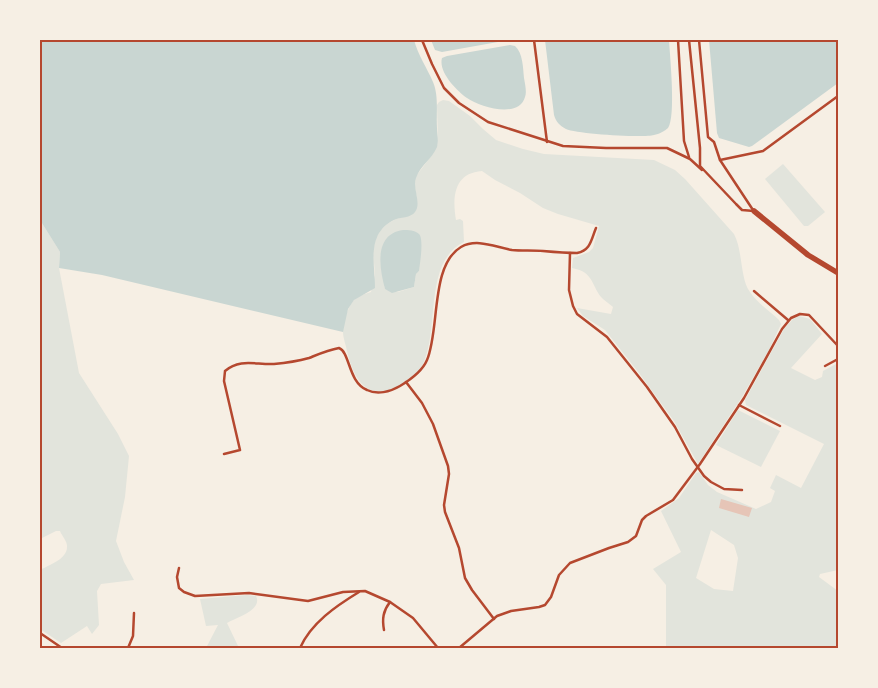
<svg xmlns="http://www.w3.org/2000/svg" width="878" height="688" font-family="'Zilla Slab',serif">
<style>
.green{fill:#e2e4dc;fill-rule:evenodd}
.water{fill:#c9d6d2}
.building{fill:#e6c5b7}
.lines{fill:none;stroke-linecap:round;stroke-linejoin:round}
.service{stroke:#b5482f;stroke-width:2.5}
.tertiary{stroke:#b5482f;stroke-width:5.5}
.neatline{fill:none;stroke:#b5482f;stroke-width:2}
</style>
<rect width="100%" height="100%" fill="#f6efe4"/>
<g class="green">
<path d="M443,100L449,101L470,116L483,129L496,140L523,149L544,154L654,160L675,170L685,179L734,234C743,251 740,279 750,292C757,303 770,311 779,320L781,324L770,348L742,397L698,464L674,421L639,373L605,330L583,316L577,308L611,314L613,307C610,304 606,302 603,299C591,287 595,272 572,268L573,258L589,252L593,248L599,226L558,214L543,208L520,193L495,180L482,171C454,173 452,197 456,220L460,219L463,221L464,242C423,262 440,328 423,364C419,373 406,381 398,386C366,403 353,377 347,351C346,345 343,338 343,332C342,323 348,307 354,300C358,296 365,294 371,292L375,275L373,250L376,238L381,230L387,224L396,219L410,215L417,199L414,183L416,176L429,159L438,144L437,105L439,102ZM382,250L419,271L416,274L414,287L398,292L385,289L381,261Z"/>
<path d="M783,164L825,212L808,226H804L765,179Z"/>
<path d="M40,220L60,252L59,268L79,373L118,434L129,456L125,497L116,541L124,562L134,580L101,584L97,591L99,625L92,634L87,626L61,643L40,629V570C49,565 68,559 67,546C67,541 62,536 60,531H56L40,539Z"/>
<path d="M799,316L810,319L822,334L791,368L815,380L822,377L823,371L838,363V570L820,574L819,577L838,591V648H666V585L653,569L681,552L661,511L679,498L696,473L699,472L708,485L717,492L756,509L771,502L775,491L770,488L776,475L801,488L824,444L746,405L745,400L784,329L793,319ZM711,530L734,545L738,558L733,591L714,589L696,578Z"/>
<path d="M738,410L780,431L761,467L716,445Z"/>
<path d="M247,595L256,596C263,610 237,617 227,623L239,648H206L218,625L206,626L200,599Z"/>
</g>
<g class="water">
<path d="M40,40H414C418,55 427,68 433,82C439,96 436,113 437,128C437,134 439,141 437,147C432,159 420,166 416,178C412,188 422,203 415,212C411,218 400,217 394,220C366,234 375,263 375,288L354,300L348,309L343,332L102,275L59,268L60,252L40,220Z"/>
<path d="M431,40H509L442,52L435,50Z"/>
<path d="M545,40H669C670,57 676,117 668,128C665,131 659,134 654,135C643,138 577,134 566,129C560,126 556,122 554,115Z"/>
<path d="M709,40H838V83L752,146L749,147L719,138L717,133Z"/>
<path d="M510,45L515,46C523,53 523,68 524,78C525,84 527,92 525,97C519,119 480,107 467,98C457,91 438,72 442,58L447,56Z"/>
<path d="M403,230C408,230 415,230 419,234C424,239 420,263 419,271L416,274L414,287L392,293L385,289C379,267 374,234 403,230Z"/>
</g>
<path class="building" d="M721,499L752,508L749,517L719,508Z"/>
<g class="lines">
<g class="service">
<path d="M422,40L432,64L444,88L459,103L488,122L563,146L606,148H667L690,159L702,170"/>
<path d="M534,40L547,142"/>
<path d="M678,40L684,141L689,157"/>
<path d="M689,40L700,148V166L736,204L742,210L754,211"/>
<path d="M699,40L708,137L714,142L720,160L753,210"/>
<path d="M720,160L763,151L838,96"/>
<path d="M570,253L569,290L573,306L577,314L607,337L647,387L675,427L692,459L704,476L711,482L724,489L742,490"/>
<path d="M754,291L788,320"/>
<path d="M825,366L838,359"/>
<path d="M406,382L422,403L433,424L448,466L449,474L444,505L445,512L459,548L465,578L472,590L494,619"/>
<path d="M739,405L780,426"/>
<path d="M224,454L240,450L224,381L225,371C240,358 256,365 274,364C285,363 298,361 309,358C319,354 328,350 339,348C350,352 348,382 367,390C377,395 390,392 400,386C410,380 422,372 427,360C440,330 430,265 461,247C477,238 495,247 512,250C522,251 533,250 543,251C554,252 565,253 577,253C591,250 591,240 596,228"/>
<path d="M179,568L177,577L179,588L184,592L195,596L249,593L308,601L343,592L365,591L390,602L413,618L438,648"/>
<path d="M384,630C382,619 383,611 390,602"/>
<path d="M40,633L62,648"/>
<path d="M128,648L133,636L134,613"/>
<path d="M300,648C311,623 336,606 359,592"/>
<path d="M459,648L497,616L511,611L539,607L545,605L551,597L559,575L570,563L609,548L628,542L636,536L642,520L646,516L673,500L700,464L744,398L782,329L791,318L800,314L809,315L838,346"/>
</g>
<path class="tertiary" d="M754,211L808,255L838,273"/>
</g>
<rect width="878" height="688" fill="none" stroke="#f6efe4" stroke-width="82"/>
<rect x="41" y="41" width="796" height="606" class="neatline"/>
</svg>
